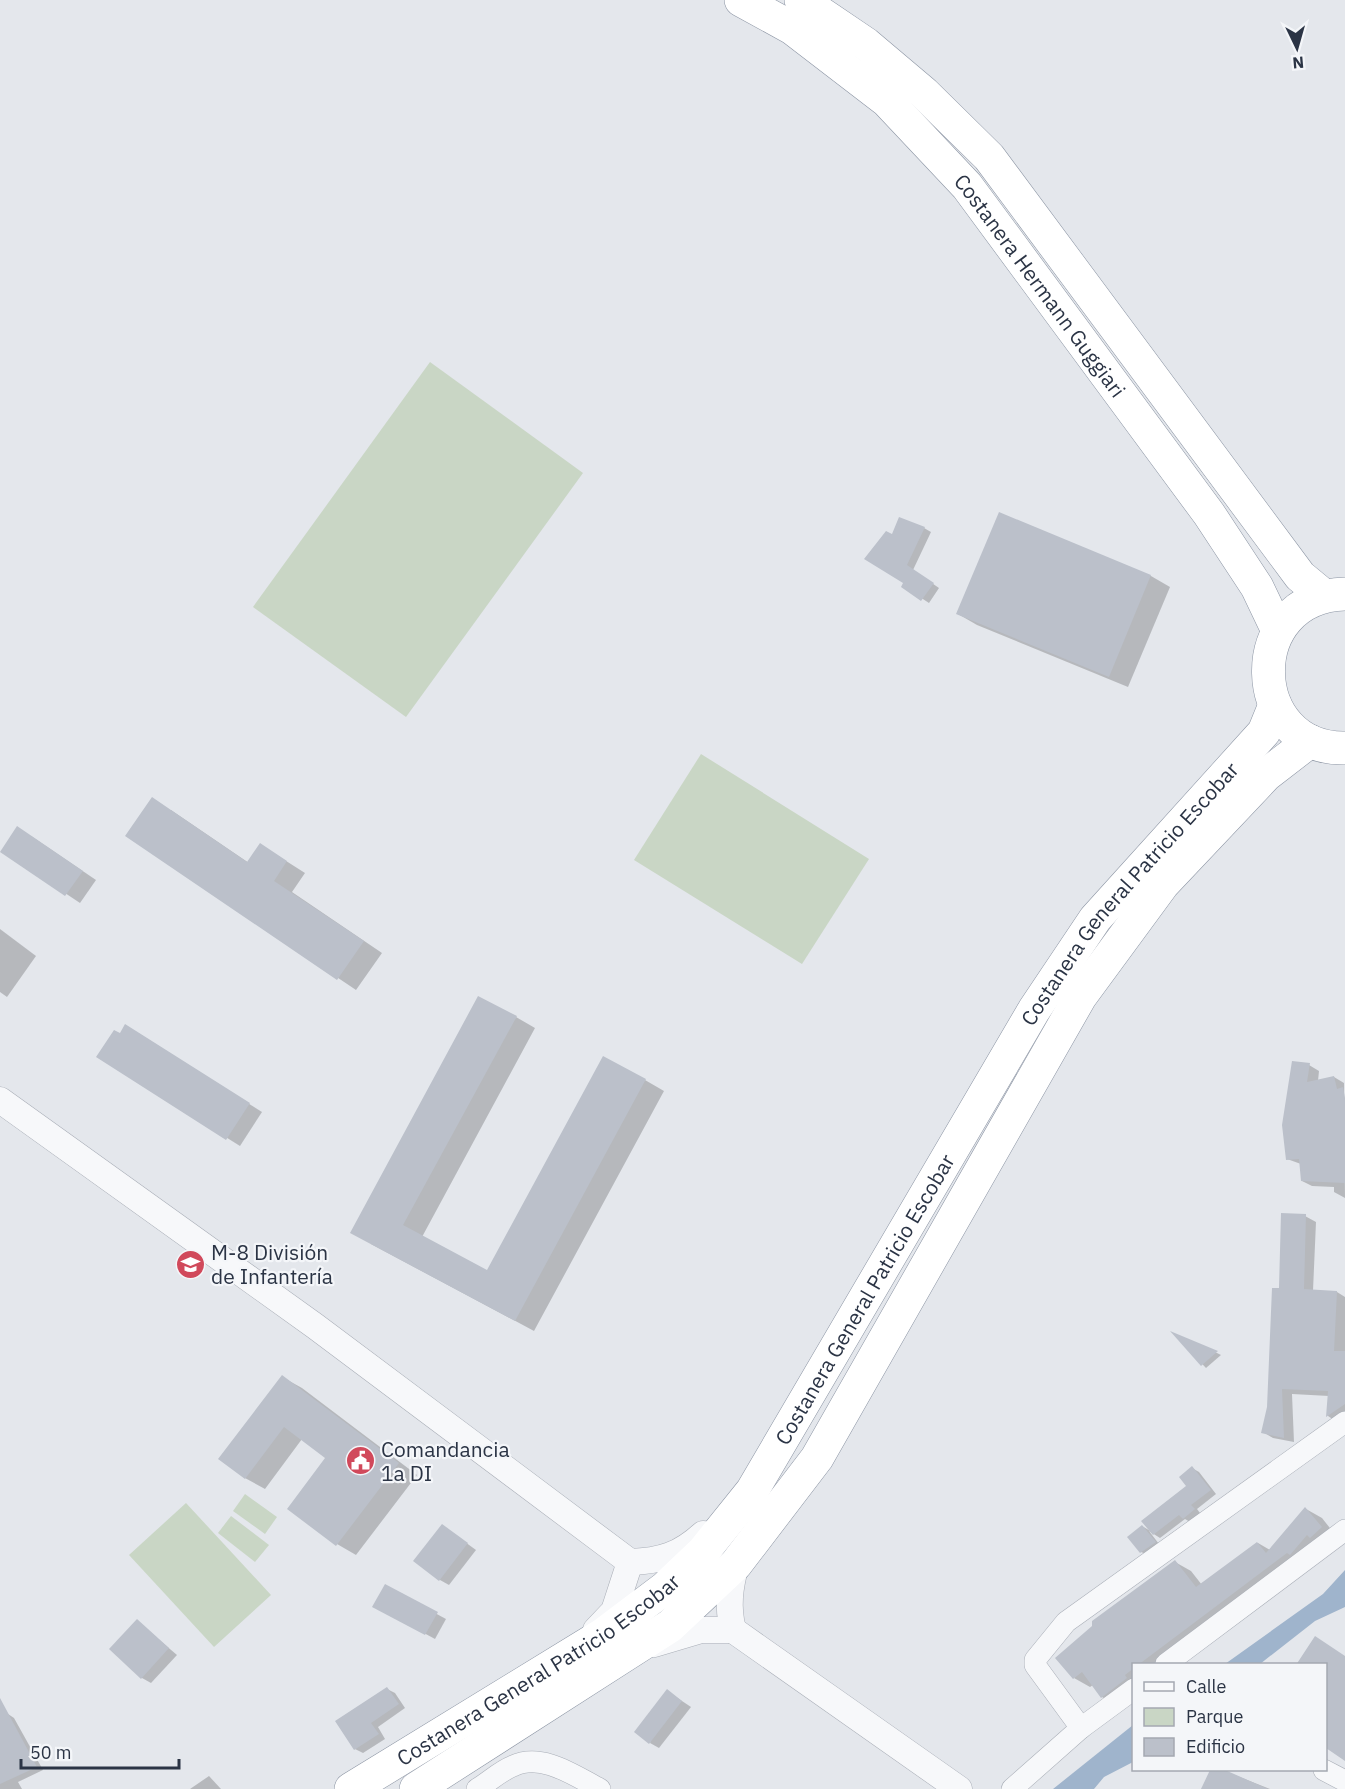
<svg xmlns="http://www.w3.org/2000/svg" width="1345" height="1789" font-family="'IBM Plex Sans',sans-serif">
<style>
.green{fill:#c9d6c5}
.water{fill:#9fb4cc}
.shadow{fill:#0003}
.building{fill:#bbc0ca}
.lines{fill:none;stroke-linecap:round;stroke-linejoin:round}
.minor-casing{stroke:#a9aeb7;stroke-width:22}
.tertiary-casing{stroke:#a9aeb7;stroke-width:27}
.trunk-casing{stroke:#8b94a3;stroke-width:34}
.minor{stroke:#f7f8fa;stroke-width:21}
.tertiary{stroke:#f7f8fa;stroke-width:26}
.trunk{stroke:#fff;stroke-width:33}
.labels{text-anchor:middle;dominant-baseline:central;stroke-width:4.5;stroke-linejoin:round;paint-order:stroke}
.street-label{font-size:21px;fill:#2b3445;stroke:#f4f6f9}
.poi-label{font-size:21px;fill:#2b3445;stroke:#f4f6f9;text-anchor:start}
</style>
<rect width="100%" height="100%" fill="#e4e7ec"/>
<g class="green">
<path d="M430,362L583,473L406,717L253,607Z"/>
<path d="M701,754L869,859L802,964L634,860Z"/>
<path d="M245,1494L277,1517L265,1534L233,1511Z"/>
<path d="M186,1503L271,1595L214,1647L129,1555Z"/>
<path d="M231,1516L269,1545L255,1562L218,1533Z"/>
</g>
<g class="water">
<path d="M1345,1570V1607L1315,1621L1260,1664H1225L1323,1594Z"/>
<path d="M1133,1725V1762L1104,1777L1094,1789H1053Z"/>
</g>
<g class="shadow">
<path d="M1000,514L1151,576L1170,587L1128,687L977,625L958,614Z"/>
<path d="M924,528L931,532L913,570L939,588L929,603L903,586L905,583L892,536Z"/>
<path d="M171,810L249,863L261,845L305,873L292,892L382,953L356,990L127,836Z"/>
<path d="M31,836L96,880L80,903L2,851Z"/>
<path d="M0,929L36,956L7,997L0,992Z"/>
<path d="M516,1017L535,1028L422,1237L488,1272L645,1080L664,1091L534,1331L371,1244Z"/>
<path d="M138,1033L262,1112L240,1146L98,1057L120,1035Z"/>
<path d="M1309,1065L1319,1071L1318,1081L1334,1077L1344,1083L1345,1198L1334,1192V1187L1312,1186L1302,1181L1301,1164L1287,1159Z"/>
<path d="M1305,1216L1316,1222L1313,1291L1337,1292L1345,1297V1416L1337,1422L1328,1416L1329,1396L1292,1394L1294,1442L1273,1438L1263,1432L1268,1407L1280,1290Z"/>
<path d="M1175,1335L1217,1353L1221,1355L1206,1368Z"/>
<path d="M282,1377L302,1388L417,1475L356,1555L337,1544L327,1458L302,1439L265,1489L245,1478Z"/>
<path d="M1192,1468L1199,1472L1216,1494L1197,1509L1200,1513L1190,1522L1185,1519L1160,1538L1149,1531L1159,1544L1146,1554L1141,1552L1142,1526L1152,1532L1188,1486Z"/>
<path d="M1306,1509L1322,1518L1337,1537L1166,1664H1134V1694L1118,1706L1102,1697L1093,1685L1090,1687L1074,1678L1175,1562L1191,1571L1202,1585L1258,1543L1270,1550Z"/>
<path d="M443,1526L476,1550L449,1585L440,1580Z"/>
<path d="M385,1586L446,1619L435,1639L374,1606Z"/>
<path d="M137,1621L177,1655L151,1683L142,1678Z"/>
<path d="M1345,1656V1759L1327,1748L1326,1751V1664Z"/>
<path d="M387,1689L395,1693L405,1708L378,1727L385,1739L363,1753L355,1749Z"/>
<path d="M667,1691L691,1707L659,1748L650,1743Z"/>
<path d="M8,1714L14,1718L43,1770L18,1782L22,1789H0V1718Z"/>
<path d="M1211,1770H1222L1270,1789H1202Z"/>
<path d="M209,1776L221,1789H190Z"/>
</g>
<g class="building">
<path d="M999,512L1151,575L1109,677L956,614Z"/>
<path d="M899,517L925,527L907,565L934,583L921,601L901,587L903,583L864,559L886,531L892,534Z"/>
<path d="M152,797L247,862L260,843L287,861L274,881L364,941L337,980L125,836Z"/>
<path d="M17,826L83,871L65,896L0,852Z"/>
<path d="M478,996L517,1016L403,1225L487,1270L603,1056L646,1079L515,1321L350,1233Z"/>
<path d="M125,1024L250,1103L226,1140L96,1057L114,1030L120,1033Z"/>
<path d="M1292,1061L1310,1063L1307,1082L1334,1076L1337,1089L1343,1087L1345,1098V1183L1301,1181L1299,1159L1286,1160L1282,1125Z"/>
<path d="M1281,1213L1306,1214L1304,1289L1337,1291L1334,1351H1345V1404L1326,1417L1328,1391L1282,1389L1284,1438L1261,1433L1267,1407L1272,1288H1279Z"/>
<path d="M1170,1331L1218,1351L1201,1366Z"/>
<path d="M282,1375L399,1463L336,1546L287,1509L325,1458L284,1427L245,1479L218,1459Z"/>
<path d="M1192,1466L1211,1490L1191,1505L1195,1509L1183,1519L1179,1515L1153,1535L1141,1521L1186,1486L1179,1477Z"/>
<path d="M1305,1507L1322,1527L1310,1538L1307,1535L1290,1555L1287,1553L1138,1665H1134V1668L1125,1675L1127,1678L1101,1698L1082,1672L1073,1679L1055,1658L1092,1626V1621L1175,1560L1196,1587L1257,1542L1266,1553Z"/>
<path d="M442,1524L468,1543L439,1581L413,1561Z"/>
<path d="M1142,1525L1156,1542L1140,1553L1127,1537Z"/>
<path d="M385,1584L438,1612L425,1635L372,1607Z"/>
<path d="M137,1619L169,1648L141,1679L109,1649Z"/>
<path d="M1315,1636L1345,1656V1761L1326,1748V1665H1296Z"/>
<path d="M387,1687L399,1704L371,1723L379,1734L354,1750L335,1721Z"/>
<path d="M667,1689L682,1701L649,1744L634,1732Z"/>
<path d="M0,1698L37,1767L0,1784Z"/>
<path d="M1210,1770H1225L1268,1789H1201Z"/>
</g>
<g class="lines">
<defs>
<g id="minor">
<path d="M1166,1664L1345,1530"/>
<path d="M1081,1728L1035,1665V1660L1066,1622L1345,1422"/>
<path d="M1324,1770L1345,1781"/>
<path d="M477,1789C489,1782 500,1771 513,1766C542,1752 575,1776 600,1789"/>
<path d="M1012,1789L1081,1728L1134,1689"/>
</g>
<g id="tertiary">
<path d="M0,1100L315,1326L630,1562"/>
<path d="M630,1562C661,1561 680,1555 703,1534"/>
<path d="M596,1630L614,1611L630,1562"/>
<path d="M733,1630L959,1789"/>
<path d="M733,1630C727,1606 730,1587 736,1564"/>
<path d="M654,1644L701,1630H733"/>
</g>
<g id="trunk">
<path id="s1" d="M741,0L792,28L887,101L967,186L1209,514L1257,587L1278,631"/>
<path d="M801,0L866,44L924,93L989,157L1300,576L1323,595"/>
<path d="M1345,594C1240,597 1246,750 1345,748"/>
<path id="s2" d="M351,1789L604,1634L665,1588L703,1552L752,1491L1034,1010L1095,919L1264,732L1275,705"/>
<path d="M416,1789L670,1626L736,1564L817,1458L1080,997L1163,884L1266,775L1310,741"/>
</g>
</defs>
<use href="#minor" class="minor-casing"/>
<use href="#tertiary" class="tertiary-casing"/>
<use href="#trunk" class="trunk-casing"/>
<use href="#minor" class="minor"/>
<use href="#tertiary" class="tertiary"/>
<use href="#trunk" class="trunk"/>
</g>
<defs>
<symbol id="school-disc" viewBox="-11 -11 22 22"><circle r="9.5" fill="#d1495b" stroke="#f4f6f9"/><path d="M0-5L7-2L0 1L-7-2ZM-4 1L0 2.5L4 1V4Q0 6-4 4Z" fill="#fff"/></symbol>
<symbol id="civic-disc" viewBox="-11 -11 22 22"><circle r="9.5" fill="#d1495b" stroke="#f4f6f9"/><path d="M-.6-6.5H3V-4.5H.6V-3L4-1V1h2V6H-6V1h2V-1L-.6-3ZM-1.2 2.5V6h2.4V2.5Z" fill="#fff"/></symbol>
</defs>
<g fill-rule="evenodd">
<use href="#school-disc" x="174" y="1248" width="33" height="33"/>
<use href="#civic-disc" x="344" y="1444" width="33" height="33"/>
</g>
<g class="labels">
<g class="street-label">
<text stroke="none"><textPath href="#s1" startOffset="418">Costanera Hermann Guggiari</textPath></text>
<text stroke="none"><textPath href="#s2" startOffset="1212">Costanera General Patricio Escobar</textPath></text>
<text stroke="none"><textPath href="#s2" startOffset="726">Costanera General Patricio Escobar</textPath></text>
<text stroke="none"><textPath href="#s2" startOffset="222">Costanera General Patricio Escobar</textPath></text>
</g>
<g class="poi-label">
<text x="211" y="1252">M-8 División<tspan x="211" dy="24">de Infantería</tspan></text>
<text x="381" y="1449">Comandancia<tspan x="381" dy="24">1a DI</tspan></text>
</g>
</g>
<rect x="1132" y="1663" width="195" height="108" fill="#f4f6f9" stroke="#a4a8b1" stroke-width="1.5"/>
<rect x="1144" y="1682" width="30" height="9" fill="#f7f8fa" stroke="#a4a8b1" stroke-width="1.5"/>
<text x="1186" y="1693" font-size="18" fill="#2b3445">Calle</text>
<rect x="1144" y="1708" width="30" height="18" fill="#c9d6c5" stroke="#a4a8b1" stroke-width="1.5"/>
<text x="1186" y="1723" font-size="18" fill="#2b3445">Parque</text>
<rect x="1144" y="1738" width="30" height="18" fill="#bbc0ca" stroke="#a4a8b1" stroke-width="1.5"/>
<text x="1186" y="1753" font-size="18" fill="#2b3445">Edificio</text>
<g transform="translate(1297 48) rotate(175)" stroke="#f4f6f9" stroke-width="4.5" paint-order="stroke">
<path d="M0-4.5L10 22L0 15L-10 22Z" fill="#2b3445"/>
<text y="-9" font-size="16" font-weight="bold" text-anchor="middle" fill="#2b3445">N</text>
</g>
<path d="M21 1759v9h158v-9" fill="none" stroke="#2b3445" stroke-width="3"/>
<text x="30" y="1759" font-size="18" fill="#2b3445" stroke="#f4f6f9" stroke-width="4.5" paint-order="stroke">50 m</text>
</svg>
